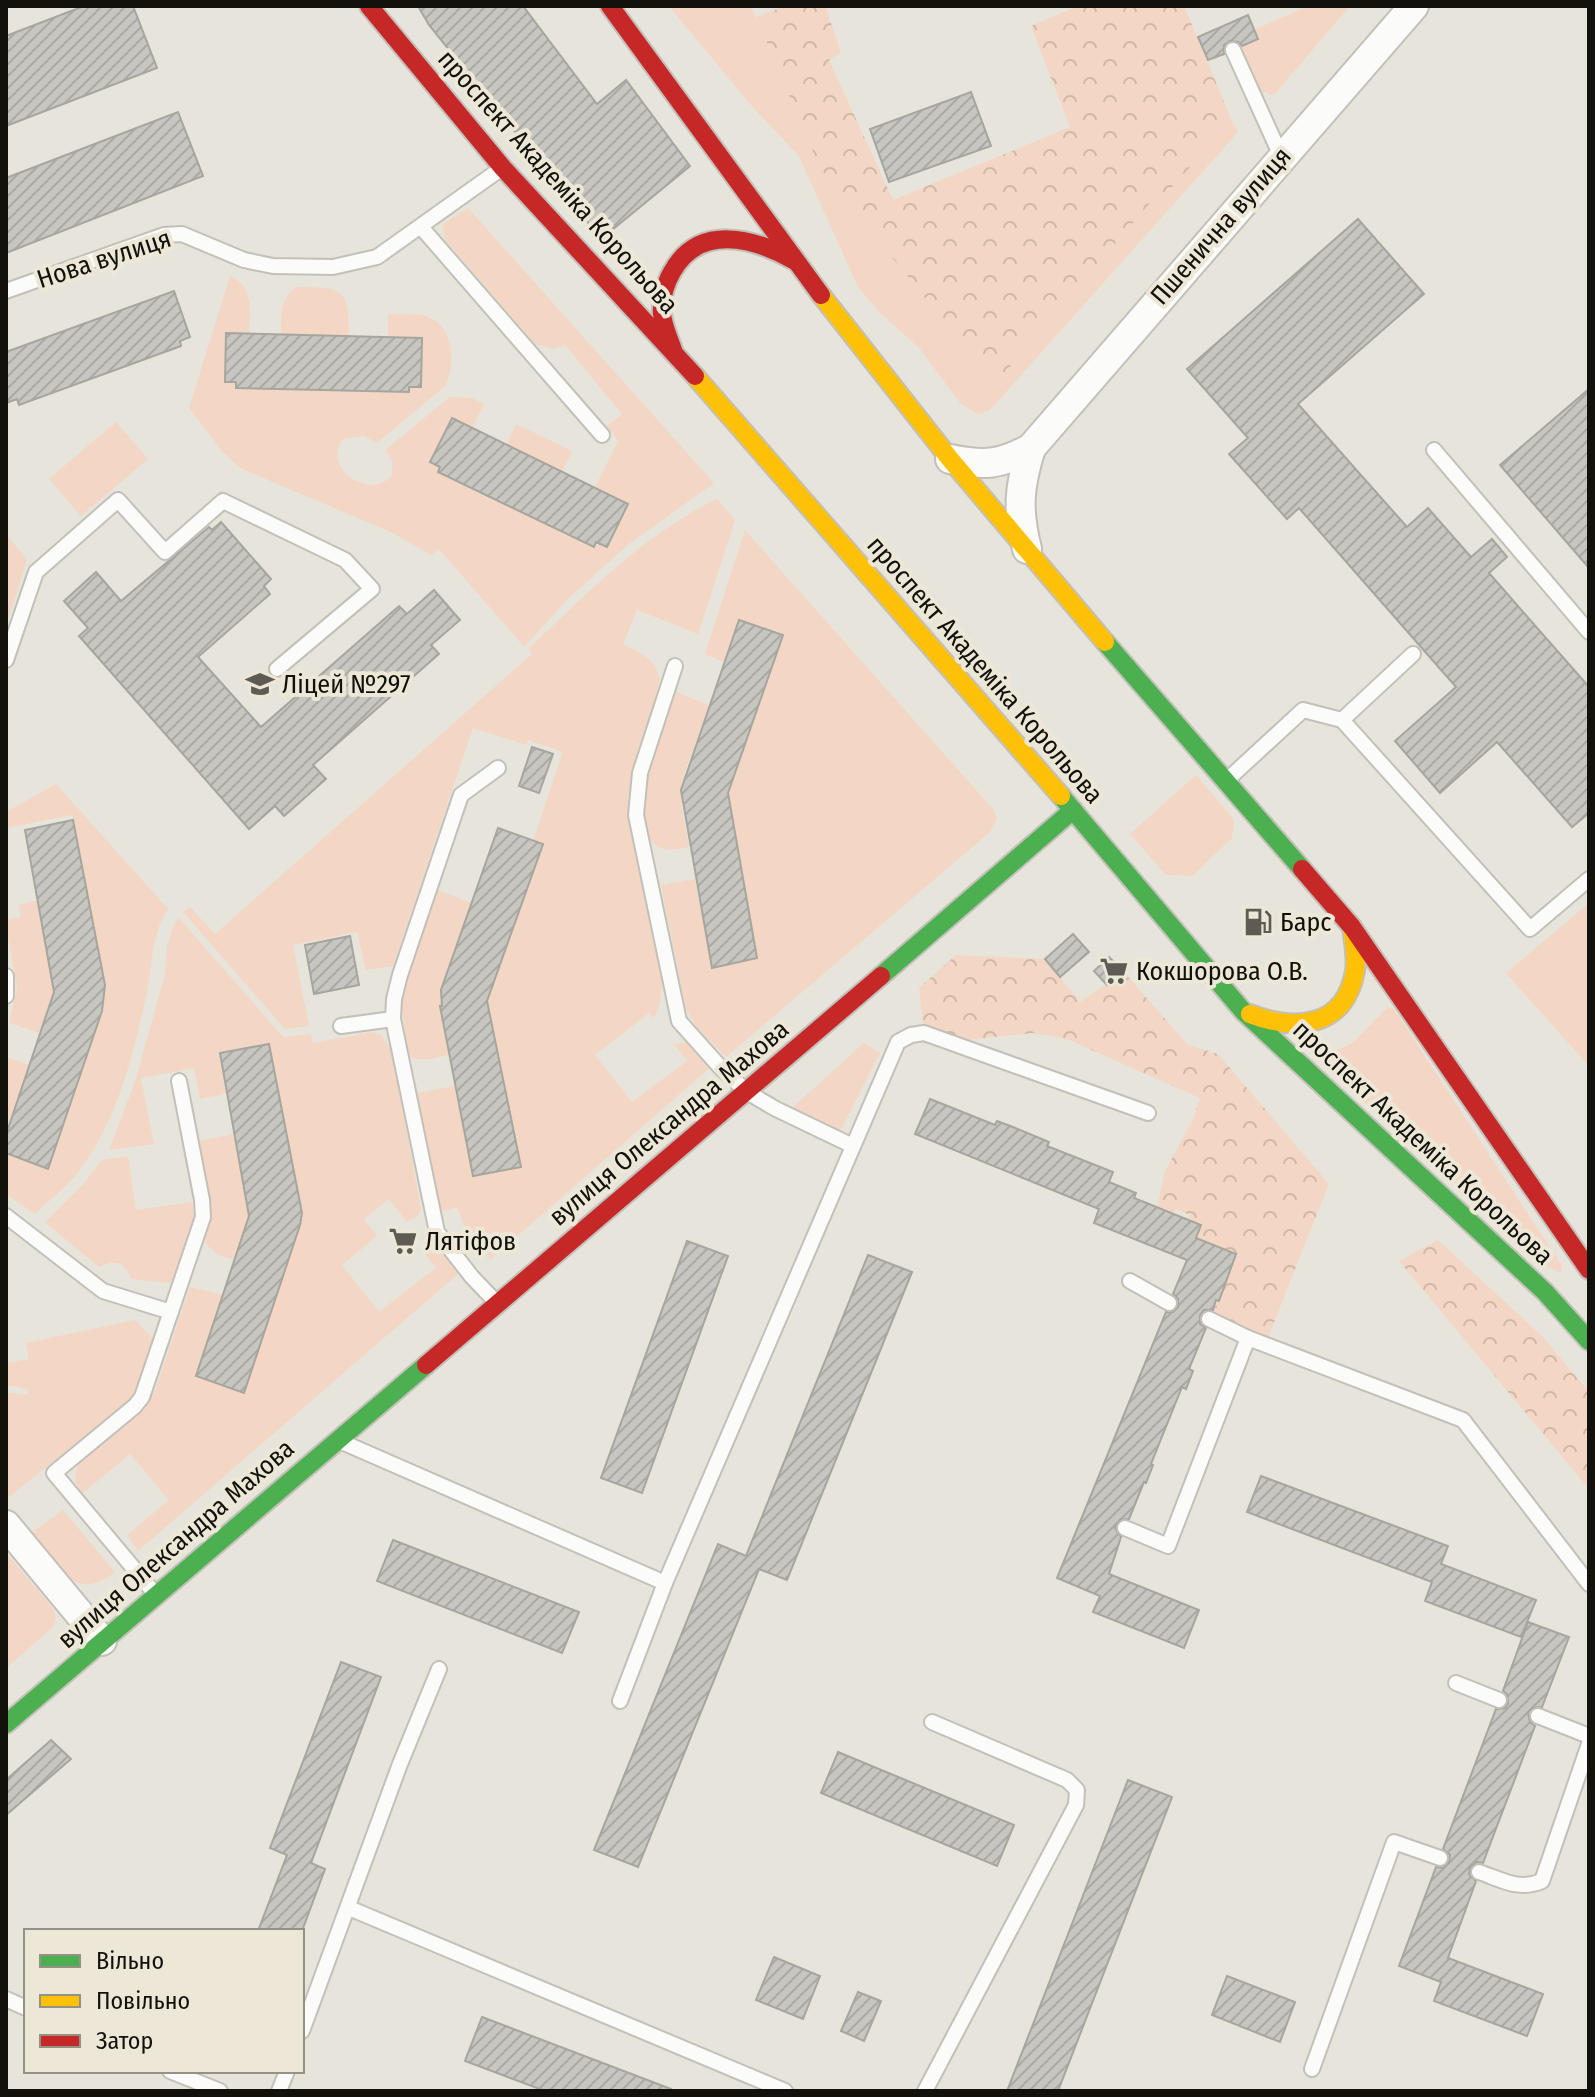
<svg xmlns="http://www.w3.org/2000/svg" width="1595" height="2097" font-family="'Fira Sans Condensed',sans-serif">
<style>
.green{fill:#f3d7c4}
.forest{fill:url(#forest-crowns)}
.building{fill:url(#building-hatch);stroke:#a6a59e;stroke-width:2}
.lines{fill:none;stroke-linecap:round;stroke-linejoin:round}
.lane-casing{stroke:#c2c0b9;stroke-width:18}
.street-casing{stroke:#c2c0b9;stroke-width:32}
.fast-casing{stroke:#c2c0b9;stroke-width:22}
.slow-casing{stroke:#c2c0b9;stroke-width:22}
.jam-casing{stroke:#c2c0b9;stroke-width:22}
.lane{stroke:#fbfbfa;stroke-width:14}
.street{stroke:#fbfbfa;stroke-width:28}
.fast{stroke:#4caf50;stroke-width:18}
.slow{stroke:#ffc107;stroke-width:18}
.jam{stroke:#c62828;stroke-width:18}
.labels{text-anchor:middle;dominant-baseline:central;stroke-width:8;stroke-linejoin:round;paint-order:stroke}
.street-label{font-size:26px;fill:#13110c;stroke:#ece7d6}
.poi-label{font-size:26px;fill:#13110c;stroke:#ece7d6;text-anchor:start}
</style>
<defs>
<pattern id="forest-crowns" width="20" height="18" patternUnits="userSpaceOnUse" patternTransform="scale(2)"><rect width="20" height="18" fill="#f3d7c4"/><path d="M2 6a3 3 0 1 1 6 0M12 15a3 3 0 1 1 6 0" fill="none" stroke="#cfb8a7"/></pattern>
<pattern id="building-hatch" width="6" height="6" patternUnits="userSpaceOnUse" patternTransform="scale(2)"><rect width="6" height="6" fill="#c7c6c0"/><path d="M-1 1l2-2M0 6l6-6M5 7l2-2" fill="none" stroke="#aaa9a4"/></pattern>
</defs>
<rect width="100%" height="100%" fill="#e7e4db"/>
<g class="green">
<path d="M669,6H751L820,168L985,371L1002,376L1155,197L1164,196L1232,121L1238,132L989,411L978,414L961,404L919,348L878,311L858,287L799,156L749,103Z"/>
<path d="M1308,6H1350L1274,95L1262,92L1240,47L1258,39L1254,30Z"/>
<path d="M468,208L714,483L629,544L569,598L524,647L439,549L431,555L393,533L240,468L223,452L189,408L230,276C254,286 250,312 249,334H226L225,382H236V388L409,392V387H421L422,339L388,338V314C400,315 415,313 426,316C454,325 456,364 445,386L377,443L364,436L343,439C321,469 369,500 392,476V460L385,450L450,397L472,398L484,404L472,428L451,419L431,462L440,467L438,472L593,547L596,542L607,547L628,504L595,487L618,441L607,426L622,414L565,345L555,349L535,344L446,241L442,225Z"/>
<path d="M296,287C342,288 349,286 349,336L281,335C281,315 279,300 296,287Z"/>
<path d="M116,422L148,459L81,516L49,479Z"/>
<path d="M516,424L572,451L562,472L506,445Z"/>
<path d="M717,499L735,520L698,634L637,610L623,644C640,653 655,658 660,679C651,726 621,772 630,821C638,861 679,988 653,1018L649,1013L595,1055L632,1102L687,1061L674,1044L691,1041L713,1065L491,1259L468,1235L457,1207L439,1212L417,1093L455,1086L473,1176L520,1166L487,1001L543,845L533,841L563,752L528,740L526,745L473,728L393,966L366,970L357,932L293,945L309,1026L285,1029L183,912L190,907L215,934L532,654L528,649C587,594 644,534 717,499Z"/>
<path d="M745,530L993,809L997,818L990,832L726,1057L697,1028L686,1009L661,885L695,879L712,967L757,958L728,793L739,620L724,662L705,654Z"/>
<path d="M6,534L27,560L6,626Z"/>
<path d="M673,691L709,705L683,777L687,779L681,790L686,802L681,804L689,847C679,849 668,852 659,847C621,826 663,722 673,691Z"/>
<path d="M1196,775L1234,820L1232,838L1192,876L1166,875L1130,834Z"/>
<path d="M56,784L168,909C151,934 153,963 147,992C133,1056 117,1123 76,1175C64,1189 48,1201 35,1214L6,1194V1153L49,1168L102,1011L105,985L72,815L6,828L8,811Z"/>
<path d="M435,889L471,903L442,985L441,997L444,1006H440V1009L449,1055C436,1057 419,1064 408,1055L401,999L406,976Z"/>
<path d="M38,900L54,992L40,1033L9,1023L17,988L6,926V920L21,917L18,905Z"/>
<path d="M1589,903V1066L1506,973Z"/>
<path d="M179,918L283,1037L311,1034L313,1043L373,1032L381,1035L392,1051L421,1209L418,1216L407,1222L389,1199L364,1219L377,1236L342,1265L379,1312L436,1268L422,1250L435,1248L444,1255L458,1274L138,1551L127,1535L169,1500L130,1454L83,1493C73,1482 73,1476 80,1462L141,1413L155,1391L190,1287L223,1295L196,1376L244,1393L297,1235L292,1232L300,1206L269,1044L221,1053L227,1093L200,1099L194,1068L141,1078L154,1144L109,1150L136,1079L165,974L167,947L174,924Z"/>
<path d="M1388,1007L1394,1009L1562,1266L1561,1273L1548,1267L1323,1065L1325,1056L1354,1042Z"/>
<path d="M864,1043L880,1053L840,1131L791,1109Z"/>
<path d="M6,1057L30,1065L6,1135Z"/>
<path d="M235,1134L249,1216L235,1260L218,1255L205,1243L211,1217L210,1197L199,1141Z"/>
<path d="M128,1156L136,1210L192,1202L194,1217L171,1283L131,1279C126,1262 114,1259 99,1267L45,1222L82,1186L102,1160Z"/>
<path d="M135,1320L154,1340L141,1381L127,1402L9,1497L6,1493V1392L27,1395L28,1389L6,1385V1363L29,1359L26,1343Z"/>
<path d="M63,1510L115,1572C73,1605 57,1564 31,1533Z"/>
<path d="M6,1553L52,1607L56,1618L54,1626L6,1668Z"/>
</g>
<g class="forest">
<path d="M785,6H825L841,52L829,60L893,200L1070,127L1031,26L1078,6H1184L1232,121L1164,196L1155,197L1002,376L985,372L820,168L756,17Z"/>
<path d="M956,955L1045,959L1080,1002L1108,983L1122,970L1188,1045L1218,1054L1329,1184L1267,1340L1211,1315L1227,1283L1224,1282L1235,1254L1196,1238L1188,1221L1190,1215L1176,1209L1173,1214L1157,1208L1165,1171L1193,1119L1200,1098L1067,1039L1033,1033L957,1041L924,1033L919,988Z"/>
<path d="M1438,1240L1543,1337L1589,1392V1489L1399,1261Z"/>
</g>
<g class="building">
<path d="M84,6H133L157,68L6,126V36Z"/>
<path d="M418,6H523L597,104L626,80L690,166L607,234L593,229L429,25Z"/>
<path d="M1248,15L1258,39L1242,46L1238,42L1230,41L1224,45V54L1208,60L1198,37Z"/>
<path d="M971,92L991,146L889,182L870,129Z"/>
<path d="M178,112L203,176L6,253V178Z"/>
<path d="M1358,219L1424,294L1298,404L1407,527L1428,508L1471,557L1492,539L1507,557L1489,573L1589,687V813L1572,827L1497,742L1440,793L1395,741L1456,687L1299,508L1287,519L1229,454L1248,438L1187,369Z"/>
<path d="M174,291L190,337L180,341L181,346L19,405L17,399L6,403V352Z"/>
<path d="M226,333L422,338L421,387H409V392L236,388V382H225Z"/>
<path d="M1589,389V568L1500,465Z"/>
<path d="M452,418L628,504L607,547L596,542L594,547L438,472L440,467L430,462Z"/>
<path d="M221,522L271,579L264,586L270,594L198,657L261,727L399,606L407,614L434,590L460,620L431,645L439,654L313,765L326,779L284,816L275,806L249,829L79,636L88,628L64,601L96,572L121,601L209,527L212,530Z"/>
<path d="M739,620L783,635L728,793L757,958L712,968L681,790Z"/>
<path d="M532,747L553,754L539,793L519,786Z"/>
<path d="M73,820L105,985L102,1011L48,1169L6,1153V1135L54,992L25,830Z"/>
<path d="M498,828L543,844L487,1001L521,1167L473,1176L440,1006H442L441,990Z"/>
<path d="M1073,934L1089,952L1060,977L1045,959Z"/>
<path d="M350,936L359,985L314,994L305,945Z"/>
<path d="M1109,957L1122,970L1107,985L1094,971Z"/>
<path d="M269,1044L302,1213L300,1225L244,1393L196,1376L249,1216L220,1053Z"/>
<path d="M930,1099L995,1125L997,1121L1013,1127L1049,1142L1047,1146L1113,1172L1109,1182L1136,1193L1134,1198L1201,1225L1196,1238L1236,1254L1219,1301L1216,1300L1213,1310H1204L1200,1315V1324L1206,1328L1189,1369L1193,1371L1186,1389L1182,1387L1151,1464L1153,1465L1146,1483L1144,1482L1129,1519L1120,1520L1115,1528L1121,1537L1109,1574L1199,1610L1184,1648L1093,1612L1100,1596L1057,1578L1166,1312H1173L1178,1307V1299L1173,1294L1187,1260L1094,1223L1099,1209L915,1134Z"/>
<path d="M687,1241L728,1256L642,1493L601,1478Z"/>
<path d="M868,1255L912,1272L787,1580L759,1569L638,1867L594,1850L718,1544L746,1556Z"/>
<path d="M1261,1476L1448,1546L1441,1564L1536,1600L1521,1637L1425,1601L1432,1582L1247,1512Z"/>
<path d="M393,1540L579,1612L562,1653L377,1581Z"/>
<path d="M1528,1622L1569,1637L1542,1707L1532,1708L1528,1713L1530,1722L1535,1726L1483,1863L1477,1862L1470,1868L1469,1874L1476,1881L1448,1958L1543,1994L1527,2036L1434,2001L1441,1982L1399,1966L1436,1867L1443,1868L1449,1862L1450,1855L1443,1849L1496,1709L1505,1708L1508,1703L1507,1694L1503,1691Z"/>
<path d="M341,1662L381,1677L311,1863L325,1869L302,1931H258L287,1855L270,1848Z"/>
<path d="M51,1740L71,1759L6,1815V1780Z"/>
<path d="M838,1752L1014,1825L997,1866L821,1793Z"/>
<path d="M1128,1780L1172,1797L1058,2091H1007Z"/>
<path d="M774,1957L820,1976L803,2019L756,2000Z"/>
<path d="M1227,1976L1295,2002L1280,2042L1212,2015Z"/>
<path d="M858,1992L881,2001L864,2041L841,2031Z"/>
<path d="M482,2017L671,2089V2091H545L465,2061Z"/>
</g>
<g class="lines">
<defs>
<g id="lane">
<path d="M1233,50L1281,156"/>
<path d="M421,227L602,435"/>
<path d="M6,291L164,235L182,234L244,260L273,266L333,267L377,257L502,168"/>
<path d="M1434,450L1589,632"/>
<path d="M6,660L36,572L118,500L165,552L223,501L345,560L372,589L277,669"/>
<path d="M675,666L640,773L636,815L679,1021L721,1068L747,1092L776,1109L853,1146"/>
<path d="M1342,720L1413,654"/>
<path d="M1227,780L1303,710L1342,720L1530,929L1589,879"/>
<path d="M6,976V996"/>
<path d="M393,1019L437,1232L472,1277L496,1302"/>
<path d="M341,1026L393,1019L394,999L400,975L461,795L498,768"/>
<path d="M6,1216L103,1291L171,1312"/>
<path d="M1130,1281L1169,1303"/>
<path d="M1209,1319L1248,1338L1463,1420L1589,1584"/>
<path d="M342,1442L665,1583"/>
<path d="M1125,1528L1168,1546L1248,1338"/>
<path d="M156,1595L54,1473L135,1406L142,1397L203,1217L202,1200L179,1081"/>
<path d="M1456,1683L1499,1700"/>
<path d="M620,1701L665,1583L898,1042L911,1035L924,1033L1148,1113"/>
<path d="M1538,1716L1589,1736"/>
<path d="M1479,1872C1502,1880 1519,1891 1542,1881L1589,1744"/>
<path d="M349,1908L785,2091"/>
<path d="M6,1999L26,2008"/>
<path d="M302,2031L400,1764L439,1669"/>
<path d="M1312,2069L1394,1842L1440,1858"/>
<path d="M170,2071L220,2091"/>
<path d="M279,2091L287,2071"/>
<path d="M925,2091L1076,1805L1077,1790L1067,1780L932,1722"/>
</g>
<g id="street">
<path d="M950,459C984,466 1000,465 1031,448L1414,6"/>
<path d="M1027,549C1017,509 1019,487 1031,448"/>
<path d="M6,1525L102,1641"/>
</g>
<g id="fast">
<path d="M1105,642L1302,869"/>
<path d="M1061,796L1243,1011L1545,1292L1589,1341"/>
<path d="M881,976L1073,810"/>
<path d="M6,1724L426,1365"/>
</g>
<g id="slow">
<path d="M821,295L950,459L1105,642"/>
<path d="M695,376L1061,796"/>
<path d="M1250,1014C1294,1031 1345,1029 1355,971C1357,957 1354,942 1352,927"/>
</g>
<g id="jam">
<path d="M369,6L503,168L695,376"/>
<path d="M610,6L821,295"/>
<path d="M673,350C669,338 663,326 662,314C661,300 665,284 672,272C699,223 754,238 793,260"/>
<path d="M1302,869L1352,927L1589,1270"/>
<path d="M426,1365L881,976"/>
</g>
</defs>
<use href="#lane" class="lane-casing"/>
<use href="#street" class="street-casing"/>
<use href="#fast" class="fast-casing"/>
<use href="#slow" class="slow-casing"/>
<use href="#jam" class="jam-casing"/>
<use href="#lane" class="lane"/>
<use href="#street" class="street"/>
<use href="#fast" class="fast"/>
<use href="#slow" class="slow"/>
<use href="#jam" class="jam"/>
</g>
<defs>
<symbol id="school-bare" viewBox="-9 -9 18 18"><path d="M0-5L7-2L0 1L-7-2ZM-4 1L0 2.5L4 1V4Q0 6-4 4Z" fill="#5d5b54" stroke="#ece7d6" stroke-width="2.5" paint-order="stroke"/></symbol>
<symbol id="fuel-bare" viewBox="-9 -9 18 18"><path d="M-5.5-6h7V0h2V4h1.3V-2.5L3-4.5l.8-.8L6-3V5H2.5V1h-1V6h-7ZM-4.2-4.7v3.2H.2V-4.7Z" fill="#5d5b54" stroke="#ece7d6" stroke-width="2.5" paint-order="stroke"/></symbol>
<symbol id="supermarket-bare" viewBox="-9 -9 18 18"><path d="M-6-5.5h2.5l.6 2H6L4.5 2H-2.5L-4.4-4H-6ZM-1.5 3.2a1.3 1.3 0 1 0 .1 0ZM3 3.2a1.3 1.3 0 1 0 .1 0Z" fill="#5d5b54" stroke="#ece7d6" stroke-width="2.5" paint-order="stroke"/></symbol>
</defs>
<g fill-rule="evenodd">
<use href="#school-bare" x="240" y="664" width="40" height="40"/>
<use href="#fuel-bare" x="1238" y="902" width="40" height="40"/>
<use href="#supermarket-bare" x="1094" y="951" width="40" height="40"/>
<use href="#supermarket-bare" x="383" y="1221" width="40" height="40"/>
</g>
<g class="labels">
<g class="street-label">
<text transform="translate(558 182) rotate(48)">проспект Академіка Корольова</text>
<text transform="translate(1221 226) rotate(-49)">Пшенична вулиця</text>
<text transform="translate(104 259) rotate(-18)">Нова вулиця</text>
<text transform="translate(985 670) rotate(49)">проспект Академіка Корольова</text>
<text transform="translate(669 1123) rotate(-40)">вулиця Олександра Махова</text>
<text transform="translate(1423 1143) rotate(43)">проспект Академіка Корольова</text>
<text transform="translate(176 1544) rotate(-41)">вулиця Олександра Махова</text>
</g>
<g class="poi-label">
<text x="282" y="684">Ліцей №297</text>
<text x="1280" y="922">Барс</text>
<text x="1136" y="971">Кокшорова О.В.</text>
<text x="425" y="1241">Лятіфов</text>
</g>
</g>
<rect width="1595" height="2097" fill="none" stroke="#13110c" stroke-width="16"/>
<rect x="24" y="1929" width="280" height="144" fill="#ece7d6" stroke="#959185" stroke-width="2"/>
<rect x="40" y="1955" width="40" height="12" fill="#4caf50" stroke="#959185" stroke-width="2"/>
<text x="96" y="1969" font-size="24" fill="#13110c">Вільно</text>
<rect x="40" y="1995" width="40" height="12" fill="#ffc107" stroke="#959185" stroke-width="2"/>
<text x="96" y="2009" font-size="24" fill="#13110c">Повільно</text>
<rect x="40" y="2035" width="40" height="12" fill="#c62828" stroke="#959185" stroke-width="2"/>
<text x="96" y="2049" font-size="24" fill="#13110c">Затор</text>
</svg>
